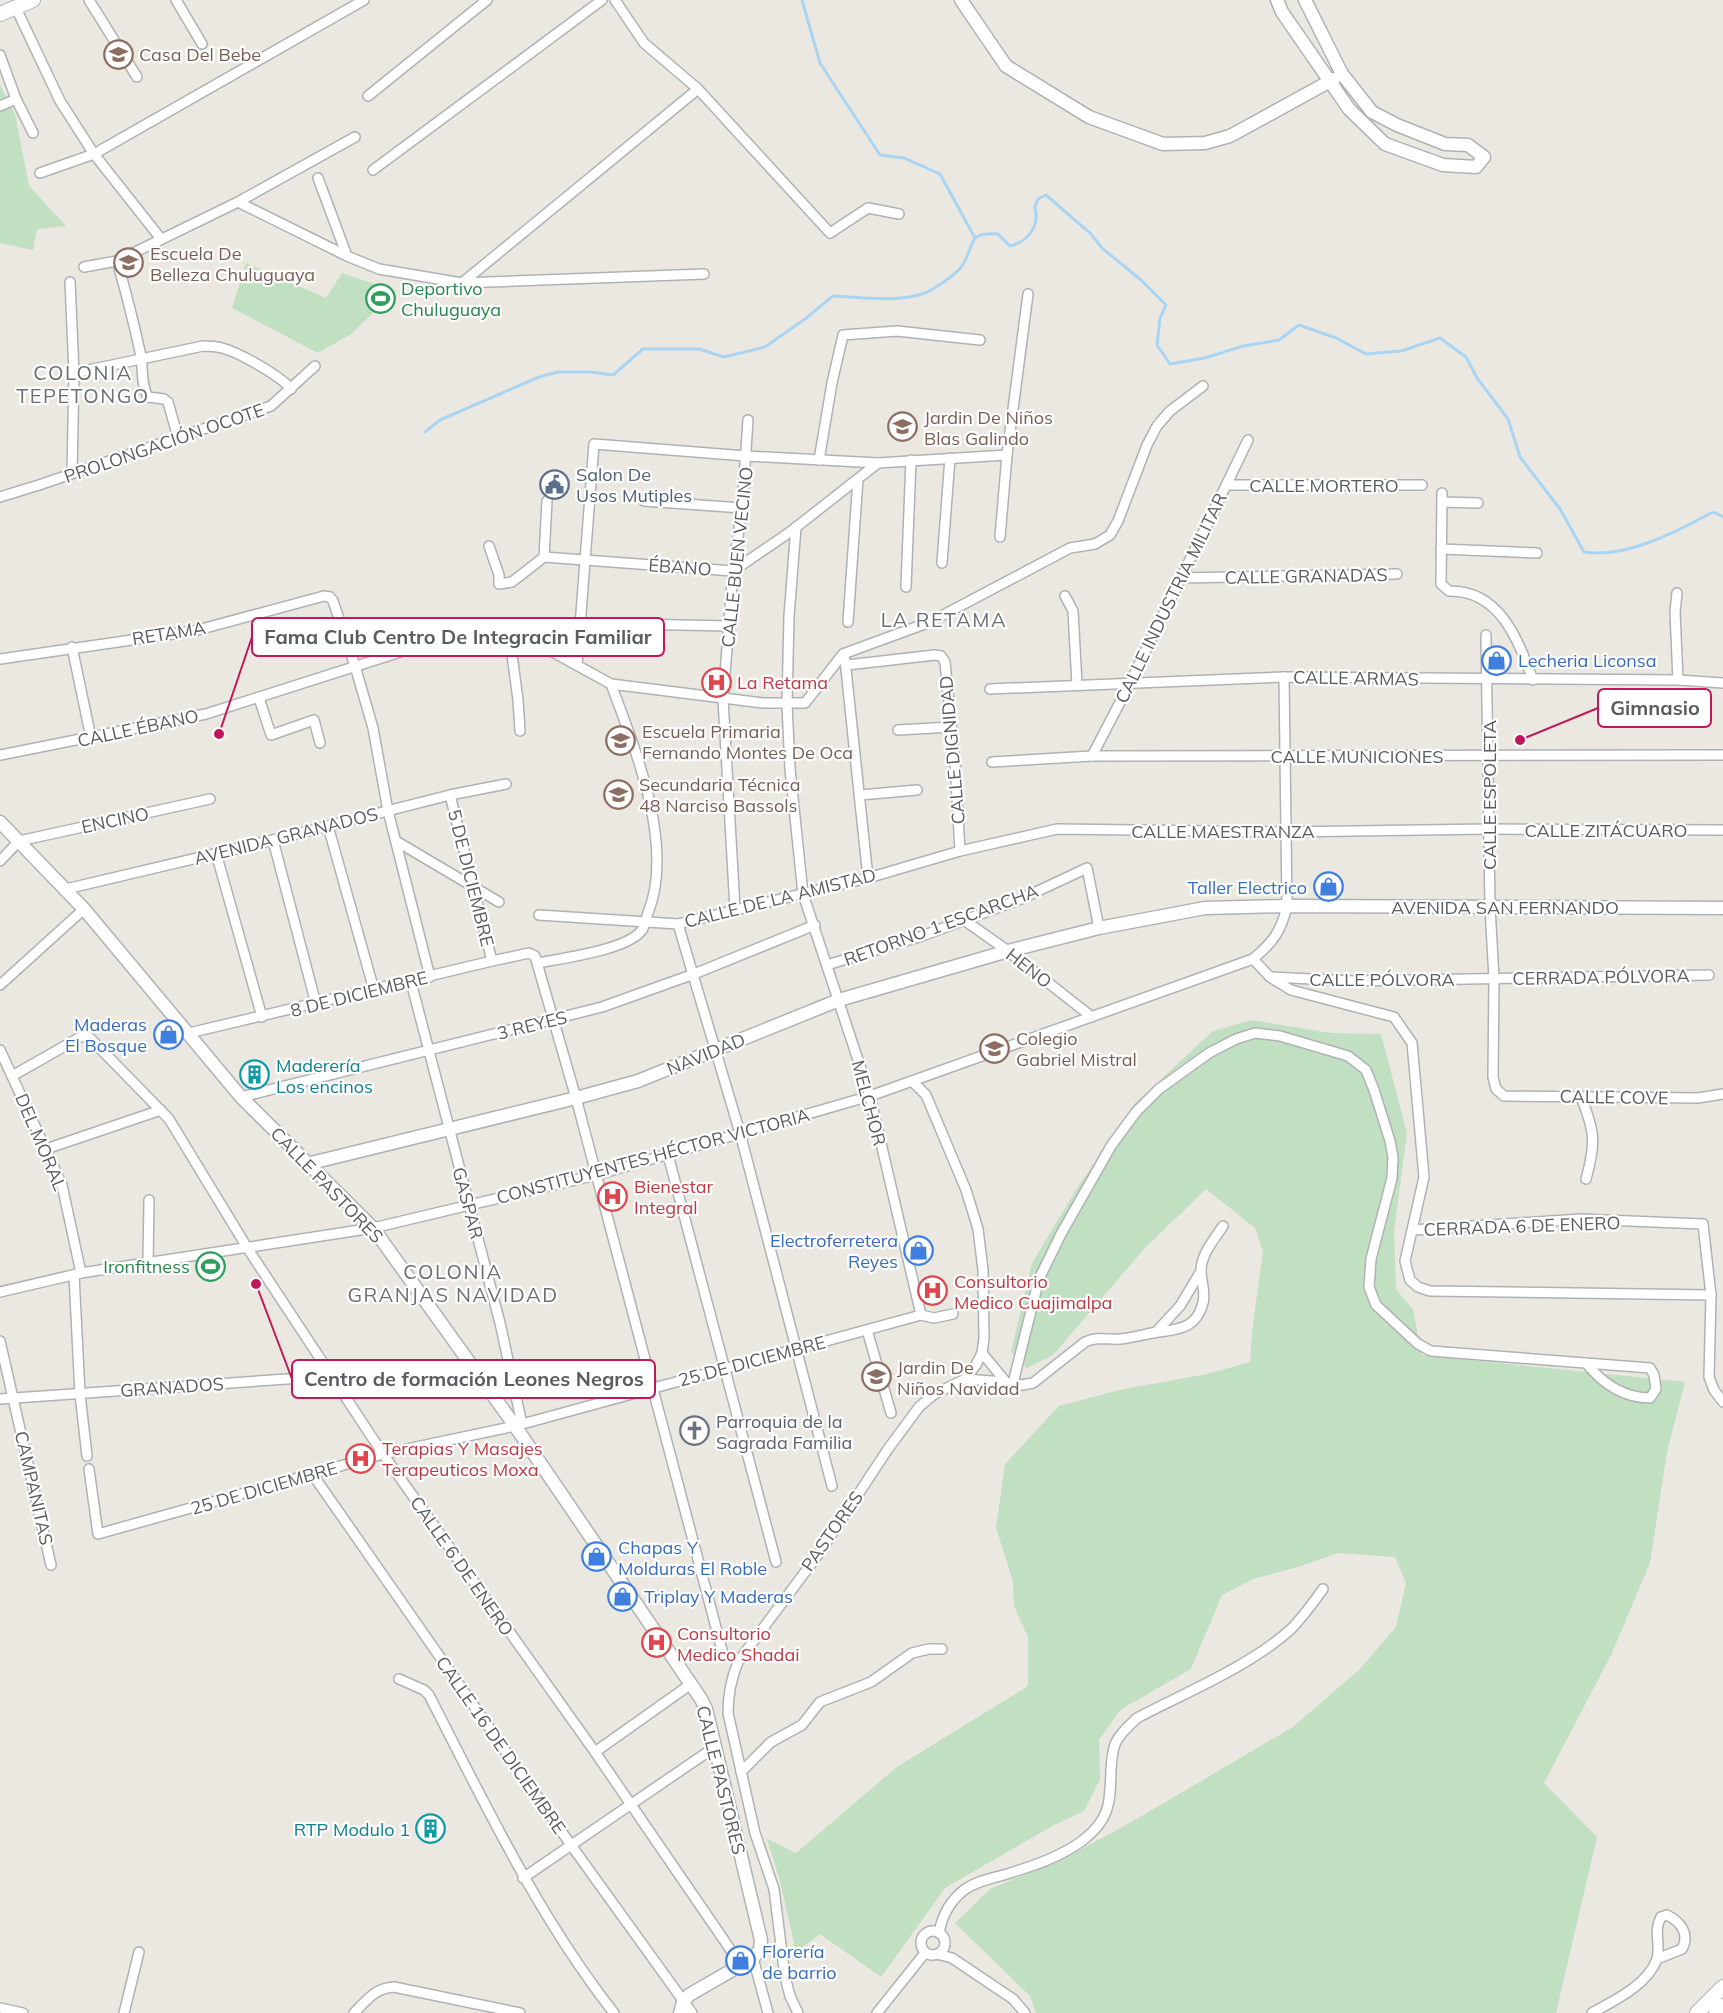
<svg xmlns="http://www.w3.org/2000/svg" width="1723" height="2013" font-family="Mulish,sans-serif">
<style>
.green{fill:#c1dfc1}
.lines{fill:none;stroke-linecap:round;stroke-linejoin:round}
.stream{stroke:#a9d5f3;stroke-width:3}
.minor-casing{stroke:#afb2b5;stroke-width:12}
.tertiary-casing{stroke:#afb2b5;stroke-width:15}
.secondary-casing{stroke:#b1b4b7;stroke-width:16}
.minor{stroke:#fff;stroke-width:9}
.tertiary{stroke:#fff;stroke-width:12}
.secondary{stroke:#fff;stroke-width:14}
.labels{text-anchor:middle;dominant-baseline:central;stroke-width:4.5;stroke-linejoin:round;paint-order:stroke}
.education-label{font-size:18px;fill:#785e54;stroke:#fff;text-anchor:start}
.leisure-label{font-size:18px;fill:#27864d;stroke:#fff;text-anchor:start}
.street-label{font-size:18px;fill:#5a5d60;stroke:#fff}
.service-label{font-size:18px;fill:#4e5e75;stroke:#fff;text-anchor:start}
.shop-label{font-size:18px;fill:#366cbe;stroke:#fff;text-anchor:start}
.health-label{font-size:18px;fill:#be3a42;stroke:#fff;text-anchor:start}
.culture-label{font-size:18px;fill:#0d838f;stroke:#fff;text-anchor:start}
.worship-label{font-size:18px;fill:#5b616d;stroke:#fff;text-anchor:start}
.neighbourhood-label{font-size:20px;letter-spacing:1.5px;fill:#6b6f72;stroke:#fff}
.leader{fill:none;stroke:#c2185b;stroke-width:2}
.callout-dot{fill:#c2185b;stroke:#fff;stroke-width:2}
.callout{fill:#fff;stroke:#c2185b;stroke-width:2}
.callout-label{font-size:20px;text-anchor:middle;font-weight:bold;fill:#5a5d60}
</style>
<rect width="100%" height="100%" fill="#ebe8e1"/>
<g class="green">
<path d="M0,85L15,114L29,186L66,226L37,229L33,250L0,243Z"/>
<path d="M246,263L326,298L342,273L396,291L351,334L318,353L232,308Z"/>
<path d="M1252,1020L1331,1033L1381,1034L1407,1133L1394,1231L1396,1289L1413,1310L1422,1355L1685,1382L1667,1452L1650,1563L1611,1655L1544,1783L1597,1837L1556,2013H1036L1030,1996L955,1923L990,1889L1061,1860L1128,1824L1293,1727L1360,1669L1396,1627L1406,1583L1395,1557L1338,1553L1298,1567L1253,1579L1222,1595L1191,1669L1120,1710L1099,1740L1100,1779L1084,1811L1054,1825L945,1888L881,1977L820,1934L796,1952L780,1881L767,1839L796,1853L897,1767L1028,1686V1637L1014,1606L1013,1581L996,1528L1005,1464L1059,1406L1119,1390L1207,1374L1250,1362L1252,1332L1263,1251L1255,1228L1206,1189L1145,1248L1053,1355L1027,1368L1011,1352L1032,1263L1076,1190L1134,1104L1213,1031Z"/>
</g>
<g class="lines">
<g class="stream">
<path d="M802,0L820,63L880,155L904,158L940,174L975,238"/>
<path d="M425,432L440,420L539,377L558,372H591L613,375L643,349H699L724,357L765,347L805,319L833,296C863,297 897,303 925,293C933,290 958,273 962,266C976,245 965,232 998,234L1010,246C1023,243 1035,233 1036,218C1037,209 1032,211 1038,199L1046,195L1091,234L1102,248L1141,280L1166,305L1160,318L1157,345L1170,364L1205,358L1243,346L1279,340L1299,325L1336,338L1366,354L1401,351L1440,338L1466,357L1477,378L1508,419L1520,457L1560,509L1584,552C1625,559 1678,531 1713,512L1723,517"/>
</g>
<defs>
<g id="minor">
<path d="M89,0L137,77"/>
<path d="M176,0L202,44"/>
<path d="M615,0L644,43L698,89L830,233L868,208L899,214"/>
<path d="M16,8L60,101L94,154L161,239"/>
<path d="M0,55L16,99L33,133"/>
<path d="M368,96L487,0"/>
<path d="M0,106L16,99"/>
<path d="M373,170L602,0"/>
<path d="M40,173L94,154L364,0"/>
<path d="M318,178L347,256"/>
<path d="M238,202L347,256L379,269L462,283L704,274"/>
<path d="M117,261C126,292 134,324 141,356C143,370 141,385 148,397L164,399L168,402L178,438"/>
<path d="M84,267L117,261L238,202L355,137"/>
<path d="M70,282L74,373L72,473"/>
<path d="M462,283L698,89"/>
<path d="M74,373L203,346C209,346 215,346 222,348C238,352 281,376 291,389"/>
<path d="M819,460L832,383L843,335L897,331L980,340"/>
<path d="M1227,485H1422"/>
<path d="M1442,493L1441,584L1449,591C1500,590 1518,640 1533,680"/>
<path d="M0,497L39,485L271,406L315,366"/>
<path d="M644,501L742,508"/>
<path d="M1442,502L1478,503"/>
<path d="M796,527L789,616L787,704L790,769L803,894L870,1096L921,1315"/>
<path d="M1000,537L1007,455L1028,294"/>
<path d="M489,546L499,575V584L512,582L544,557"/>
<path d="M1441,549L1537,553"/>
<path d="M544,557L733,571L790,532L878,463"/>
<path d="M544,557L547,501"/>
<path d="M942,563L950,458"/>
<path d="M1180,578L1397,574"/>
<path d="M906,587L911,460"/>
<path d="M1677,593L1675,612L1678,680"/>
<path d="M1065,596L1073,611L1077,685"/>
<path d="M848,622L858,479"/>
<path d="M632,624L729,626"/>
<path d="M509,632L518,700L520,731"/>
<path d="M1486,635L1490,907L1494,979L1493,1077L1496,1089L1504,1096L1698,1098L1723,1094"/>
<path d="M72,647L91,738"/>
<path d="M0,659L194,631L324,596L330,597L333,601L355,666L373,728L388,811L430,977"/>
<path d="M845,660L868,878"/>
<path d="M577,665L594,444L746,456L878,463L1007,455"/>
<path d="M847,665L935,655L941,656L945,662L955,763L960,851"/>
<path d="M990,689L1284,677L1678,680L1723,683"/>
<path d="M259,698L271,735L314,720L320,743"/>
<path d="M898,730L951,727"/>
<path d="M0,755L206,714L463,632L500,630L520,634L611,684L763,703H805L843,654L930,622L1070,548L1095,544L1110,535L1118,521L1147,445L1157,426L1170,411L1203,386"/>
<path d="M1092,756L1130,683L1248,440"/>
<path d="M992,762L1092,756L1723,755"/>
<path d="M450,795L492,961"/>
<path d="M860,795L917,790"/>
<path d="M328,826L374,990"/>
<path d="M273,840L316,1004"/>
<path d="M396,841L499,902"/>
<path d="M216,853L262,1017"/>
<path d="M0,861L19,841L210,799"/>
<path d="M66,889L273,840L450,795L506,784"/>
<path d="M735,909L723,699L733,571L742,508L748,420"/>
<path d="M539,915L678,924L868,878L960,851L1057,829L1285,832L1489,829L1723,830"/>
<path d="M964,920L1008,951L1092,1017"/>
<path d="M678,924L740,1133L832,1486"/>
<path d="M1253,959L1270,977L1291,990L1394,1017L1412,1043L1424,1177L1405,1261L1410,1280L1418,1287L1430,1291L1711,1295"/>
<path d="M538,963C562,958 628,950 642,930C645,926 646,918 648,913C675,845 635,749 611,684"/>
<path d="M827,965L922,936L1021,899L1087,868L1099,928"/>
<path d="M1270,977L1353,981L1709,975"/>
<path d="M411,982L500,1323L522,1424"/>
<path d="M0,985L84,909"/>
<path d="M189,1033L492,961L529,953L535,956L576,1098L723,1654"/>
<path d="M0,1050L62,1185L81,1273"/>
<path d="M12,1076L86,1034L169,1119L248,1249L383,1454L595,1752L741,1965"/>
<path d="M241,1097L602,1007L694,974L815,925"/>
<path d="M1581,1097C1595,1132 1596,1142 1586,1179"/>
<path d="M46,1149L161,1110"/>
<path d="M668,1155L776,1562"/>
<path d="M1413,1230L1581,1219L1703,1224L1711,1295L1709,1377L1714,1390L1723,1402"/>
<path d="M148,1263L149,1200"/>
<path d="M74,1275L80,1394L87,1456"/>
<path d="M0,1292L81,1273L373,1228L596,1175L870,1096L1253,959C1273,942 1281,932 1287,906L1284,677"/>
<path d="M867,1330L891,1413"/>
<path d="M1155,1333L1180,1306L1201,1271"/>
<path d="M0,1341L51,1565"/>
<path d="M982,1353L1006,1382L1022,1385L1033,1383L1085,1342C1098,1336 1107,1340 1120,1339C1131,1338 1142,1335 1152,1333C1175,1329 1196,1331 1203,1303C1206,1292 1201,1282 1201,1271C1201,1254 1214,1240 1223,1226"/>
<path d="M965,1379L1006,1382"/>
<path d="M1013,1383L1039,1279L1061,1234L1111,1146L1136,1112L1159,1089L1209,1053L1236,1039L1255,1033L1280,1036L1348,1056L1366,1070L1374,1090L1390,1141L1393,1157L1392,1178L1371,1259L1369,1287L1376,1305L1418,1344L1431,1351L1650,1368L1654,1375L1656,1389L1650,1398C1623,1398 1603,1384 1586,1363"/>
<path d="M0,1399L330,1376"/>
<path d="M89,1469L98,1534L383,1454L515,1426L921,1315L934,1318L953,1314"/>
<path d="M313,1475L571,1845L692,2013"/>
<path d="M399,1679L424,1690L429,1695C485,1804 538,1916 614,2013"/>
<path d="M595,1752L691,1684"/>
<path d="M741,1772L771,1742L802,1725L820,1702L871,1682L912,1653L929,1649H942"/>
<path d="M523,1878L715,1747"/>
<circle cx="933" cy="1943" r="12"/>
<path d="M939,1933C942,1916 950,1901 964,1890C976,1881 993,1878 1007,1874C1033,1866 1060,1857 1082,1841C1111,1819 1110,1802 1111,1769C1112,1759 1112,1750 1116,1742C1121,1732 1130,1725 1137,1718C1185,1693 1252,1665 1291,1629C1303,1617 1313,1603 1323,1589"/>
<path d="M937,1954L952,1958L1013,1999L1025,2013"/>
<path d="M753,1958L768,2013"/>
<path d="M0,2008L23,2013"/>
<path d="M124,2013L139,1952"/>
<path d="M354,2013C367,2000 375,1988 394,1987L520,2013"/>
<path d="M798,2013L790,1996L785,1977L774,1889L755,1833L728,1713C728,1694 731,1679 738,1662L820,1552L888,1449L919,1407L933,1395L965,1379L976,1365L982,1353L984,1338L983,1270L978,1229L966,1190L926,1095L913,1082"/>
<path d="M877,2013L925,1953"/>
<path d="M1592,2013C1613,2001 1648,1985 1657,1959C1661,1945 1653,1931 1661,1917L1667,1915C1681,1922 1690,1934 1682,1949L1657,1959"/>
</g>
<g id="tertiary">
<path d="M961,0L1006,66L1089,117L1163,144L1205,143L1230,136L1334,79"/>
<path d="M1277,0L1282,12L1349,109L1385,144L1443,165L1476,167L1484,157L1468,145L1445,144L1397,125L1372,112L1342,74L1305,0"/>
<path d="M0,822L84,909L241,1097L373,1228L515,1426L701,1699L706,1709L761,1940L760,1950L753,1958L689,1995L683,2002L680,2013"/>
<path d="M307,1164L576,1098L638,1081L839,1000L1008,951L1099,928L1205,908L1287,906L1723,908"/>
</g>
<g id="secondary">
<path d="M0,14L33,0"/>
<path d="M1697,2013L1723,1987"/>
<path d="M1716,2013L1723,2006"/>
</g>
</defs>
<use href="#minor" class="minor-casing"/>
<use href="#tertiary" class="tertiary-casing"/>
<use href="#secondary" class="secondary-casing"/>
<use href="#minor" class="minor"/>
<use href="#tertiary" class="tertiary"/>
<use href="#secondary" class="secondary"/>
</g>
<defs>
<symbol id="school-ring" viewBox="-11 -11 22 22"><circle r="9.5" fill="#fff" stroke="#8d6e63" stroke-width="1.5"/><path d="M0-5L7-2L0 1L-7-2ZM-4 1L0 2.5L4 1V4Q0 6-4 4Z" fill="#8d6e63"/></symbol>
<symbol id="university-ring" viewBox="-11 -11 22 22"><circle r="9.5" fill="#fff" stroke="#8d6e63" stroke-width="1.5"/><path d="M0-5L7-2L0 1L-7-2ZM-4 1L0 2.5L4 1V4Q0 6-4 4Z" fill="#8d6e63"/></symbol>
<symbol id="stadium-ring" viewBox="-11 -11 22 22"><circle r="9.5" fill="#fff" stroke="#2e9e5b" stroke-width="1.5"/><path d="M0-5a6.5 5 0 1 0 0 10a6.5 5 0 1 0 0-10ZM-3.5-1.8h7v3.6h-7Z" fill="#2e9e5b"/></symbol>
<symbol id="civic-ring" viewBox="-11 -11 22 22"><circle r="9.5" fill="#fff" stroke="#5c6f8a" stroke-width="1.5"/><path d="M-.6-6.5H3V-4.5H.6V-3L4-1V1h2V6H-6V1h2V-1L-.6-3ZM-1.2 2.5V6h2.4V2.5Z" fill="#5c6f8a"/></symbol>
<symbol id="shop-ring" viewBox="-11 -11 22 22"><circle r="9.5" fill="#fff" stroke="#3f7fe0" stroke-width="1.5"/><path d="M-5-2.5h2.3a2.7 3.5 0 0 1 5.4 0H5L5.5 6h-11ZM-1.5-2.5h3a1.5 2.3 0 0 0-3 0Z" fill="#3f7fe0"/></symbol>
<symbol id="hospital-ring" viewBox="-11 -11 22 22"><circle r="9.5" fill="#fff" stroke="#e0444e" stroke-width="1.5"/><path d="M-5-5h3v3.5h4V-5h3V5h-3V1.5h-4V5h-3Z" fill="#e0444e"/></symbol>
<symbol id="building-ring" viewBox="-11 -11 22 22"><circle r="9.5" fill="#fff" stroke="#0f9aa8" stroke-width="1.5"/><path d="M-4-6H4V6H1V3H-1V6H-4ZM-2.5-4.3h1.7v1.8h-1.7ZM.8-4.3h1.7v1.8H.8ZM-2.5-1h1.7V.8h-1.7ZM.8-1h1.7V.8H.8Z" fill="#0f9aa8"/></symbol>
<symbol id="church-ring" viewBox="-11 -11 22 22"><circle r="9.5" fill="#fff" stroke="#6b7280" stroke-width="1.5"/><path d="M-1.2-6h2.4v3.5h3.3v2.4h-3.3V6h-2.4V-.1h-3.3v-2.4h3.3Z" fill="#6b7280"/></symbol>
</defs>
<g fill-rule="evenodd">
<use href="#school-ring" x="102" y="38" width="33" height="33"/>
<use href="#university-ring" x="112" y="246" width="33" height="33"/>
<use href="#stadium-ring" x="364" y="282" width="33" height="33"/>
<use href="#school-ring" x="886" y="410" width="33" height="33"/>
<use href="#civic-ring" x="538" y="468" width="33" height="33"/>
<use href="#shop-ring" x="1480" y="644" width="33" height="33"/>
<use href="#hospital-ring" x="700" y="666" width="33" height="33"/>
<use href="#school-ring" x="604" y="724" width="33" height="33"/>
<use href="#school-ring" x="602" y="778" width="33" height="33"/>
<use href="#shop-ring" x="1312" y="870" width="33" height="33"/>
<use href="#shop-ring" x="152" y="1018" width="33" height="33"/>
<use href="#school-ring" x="978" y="1032" width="33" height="33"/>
<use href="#building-ring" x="238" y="1058" width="33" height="33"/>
<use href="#hospital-ring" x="596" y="1180" width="33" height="33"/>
<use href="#shop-ring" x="902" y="1234" width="33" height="33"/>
<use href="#stadium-ring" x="194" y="1250" width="33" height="33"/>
<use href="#hospital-ring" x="916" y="1274" width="33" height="33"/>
<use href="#school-ring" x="860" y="1360" width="33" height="33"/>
<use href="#church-ring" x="678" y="1414" width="33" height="33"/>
<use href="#hospital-ring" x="344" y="1442" width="33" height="33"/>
<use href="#shop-ring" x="580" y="1540" width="33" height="33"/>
<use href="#shop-ring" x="606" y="1580" width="33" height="33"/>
<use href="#hospital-ring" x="640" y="1626" width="33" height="33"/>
<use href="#building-ring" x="414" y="1812" width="33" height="33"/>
<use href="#shop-ring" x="724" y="1944" width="33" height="33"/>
</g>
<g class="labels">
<g class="education-label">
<text x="139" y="54">Casa Del Bebe</text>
<text x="150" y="253">Escuela De<tspan x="150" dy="21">Belleza Chuluguaya</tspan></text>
<text x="924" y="417">Jardin De Niños<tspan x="924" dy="21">Blas Galindo</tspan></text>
<text x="642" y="731">Escuela Primaria<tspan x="642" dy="21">Fernando Montes De Oca</tspan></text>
<text x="639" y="784">Secundaria Técnica<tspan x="639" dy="21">48 Narciso Bassols</tspan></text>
<text x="1016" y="1038">Colegio<tspan x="1016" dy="21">Gabriel Mistral</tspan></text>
<text x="897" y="1367">Jardin De<tspan x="897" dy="21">Niños Navidad</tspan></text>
</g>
<g class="leisure-label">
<text x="401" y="288">Deportivo<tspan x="401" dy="21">Chuluguaya</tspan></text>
<text x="190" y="1266" text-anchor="end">Ironfitness</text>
</g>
<g class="street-label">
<text transform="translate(164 443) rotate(-19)">PROLONGACIÓN OCOTE</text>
<text x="1324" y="485">CALLE MORTERO</text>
<text transform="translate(737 557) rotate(-84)">CALLE BUEN VECINO</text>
<text transform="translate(680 567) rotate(4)">ÉBANO</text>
<text transform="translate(1306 576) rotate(-1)">CALLE GRANADAS</text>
<text transform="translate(1171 598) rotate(-64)">CALLE INDUSTRIA MILITAR</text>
<text transform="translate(169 633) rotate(-9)">RETAMA</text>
<text transform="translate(1356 678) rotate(1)">CALLE ARMAS</text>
<text transform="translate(138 728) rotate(-12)">CALLE ÉBANO</text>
<text transform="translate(952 750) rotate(-95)">CALLE DIGNIDAD</text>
<text x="1357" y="756">CALLE MUNICIONES</text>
<text transform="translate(1489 795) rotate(-90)">CALLE ESPOLETA</text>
<text transform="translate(115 820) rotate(-12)">ENCINO</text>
<text x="1606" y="830">CALLE ZITÁCUARO</text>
<text x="1223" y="831">CALLE MAESTRANZA</text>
<text transform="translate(286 836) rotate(-14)">AVENIDA GRANADOS</text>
<text transform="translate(471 878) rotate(76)">5 DE DICIEMBRE</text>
<text transform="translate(780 898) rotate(-14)">CALLE DE LA AMISTAD</text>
<text x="1505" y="907">AVENIDA SAN FERNANDO</text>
<text transform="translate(941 925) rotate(-20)">RETORNO 1 ESCARCHA</text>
<text transform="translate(1029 968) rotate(38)">HENO</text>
<text transform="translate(1601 977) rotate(-1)">CERRADA PÓLVORA</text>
<text x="1382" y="979">CALLE PÓLVORA</text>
<text transform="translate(359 994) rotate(-14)">8 DE DICIEMBRE</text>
<text transform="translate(532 1025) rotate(-14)">3 REYES</text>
<text transform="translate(706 1054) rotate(-22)">NAVIDAD</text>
<text transform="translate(1614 1097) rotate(1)">CALLE COVE</text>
<text transform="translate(869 1103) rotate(75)">MELCHOR</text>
<text transform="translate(41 1142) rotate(67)">DEL MORAL</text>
<text transform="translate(653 1156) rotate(-15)">CONSTITUYENTES HÉCTOR VICTORIA</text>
<text transform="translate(327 1185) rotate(46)">CALLE PASTORES</text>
<text transform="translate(468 1203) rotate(75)">GASPAR</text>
<text transform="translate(1522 1226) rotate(-2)">CERRADA 6 DE ENERO</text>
<text transform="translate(752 1361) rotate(-15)">25 DE DICIEMBRE</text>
<text transform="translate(172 1387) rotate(-4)">GRANADOS</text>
<text transform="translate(34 1488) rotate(77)">CAMPANITAS</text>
<text transform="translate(264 1488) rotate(-16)">25 DE DICIEMBRE</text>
<text transform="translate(832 1531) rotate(-55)">PASTORES</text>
<text transform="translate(462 1566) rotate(55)">CALLE 6 DE ENERO</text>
<text transform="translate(501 1745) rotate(55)">CALLE 16 DE DICIEMBRE</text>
<text transform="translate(721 1780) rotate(76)">CALLE PASTORES</text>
</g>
<g class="service-label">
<text x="576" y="474">Salon De<tspan x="576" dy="21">Usos Mutiples</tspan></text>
</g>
<g class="shop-label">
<text x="1518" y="660">Lecheria Liconsa</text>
<text x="1307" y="887" text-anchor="end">Taller Electrico</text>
<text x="147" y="1024" text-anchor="end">Maderas<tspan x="147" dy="21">El Bosque</tspan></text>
<text x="898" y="1240" text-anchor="end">Electroferretera<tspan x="898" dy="21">Reyes</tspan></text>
<text x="618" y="1547">Chapas Y<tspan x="618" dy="21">Molduras El Roble</tspan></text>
<text x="644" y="1596">Triplay Y Maderas</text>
<text x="762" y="1951">Florería<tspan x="762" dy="21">de barrio</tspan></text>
</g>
<g class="health-label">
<text x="737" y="682">La Retama</text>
<text x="634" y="1186">Bienestar<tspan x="634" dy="21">Integral</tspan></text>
<text x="954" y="1281">Consultorio<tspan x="954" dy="21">Medico Cuajimalpa</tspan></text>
<text x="382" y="1448">Terapias Y Masajes<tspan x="382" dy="21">Terapeuticos Moxa</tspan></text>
<text x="677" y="1633">Consultorio<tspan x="677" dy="21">Medico Shadai</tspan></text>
</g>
<g class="culture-label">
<text x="276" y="1065">Maderería<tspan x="276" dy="21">Los encinos</tspan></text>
<text x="410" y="1829" text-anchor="end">RTP Modulo 1</text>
</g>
<g class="worship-label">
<text x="716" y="1421">Parroquia de la<tspan x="716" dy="21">Sagrada Familia</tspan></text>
</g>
<g class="neighbourhood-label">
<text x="83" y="372">COLONIA<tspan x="83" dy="23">TEPETONGO</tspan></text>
<text x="944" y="619">LA RETAMA</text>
<text x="453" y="1271">COLONIA<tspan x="453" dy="23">GRANJAS NAVIDAD</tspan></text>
</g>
</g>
<path class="leader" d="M219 734L252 637M1520 740L1598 708M256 1284L292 1379"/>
<g class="callout-dot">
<circle cx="219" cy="734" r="6"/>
<circle cx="1520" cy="740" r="6"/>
<circle cx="256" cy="1284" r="6"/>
</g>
<g class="callout">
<rect x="252" y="618" width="412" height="38" rx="6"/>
<rect x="1598" y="689" width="113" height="38" rx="6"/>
<rect x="292" y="1360" width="363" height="38" rx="6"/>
</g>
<g class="callout-label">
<text x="458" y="644">Fama Club Centro De Integracin Familiar</text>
<text x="1655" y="715">Gimnasio</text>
<text x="474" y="1386">Centro de formación Leones Negros</text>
</g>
</svg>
